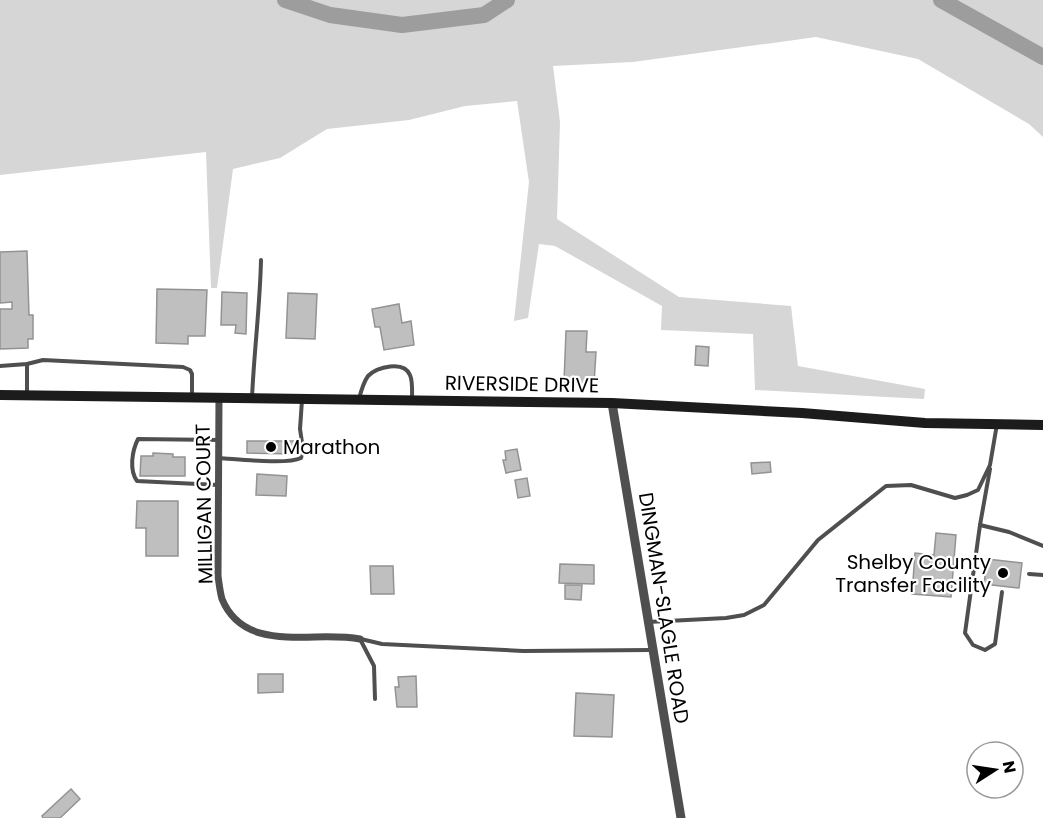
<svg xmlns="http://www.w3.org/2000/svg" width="1043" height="818" font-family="Poppins,sans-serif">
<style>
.green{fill:#d6d6d6}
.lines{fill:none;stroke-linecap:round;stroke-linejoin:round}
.river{stroke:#9d9d9d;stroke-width:16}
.building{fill:#bfbfbf;stroke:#939393;stroke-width:1.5}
.service{stroke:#4f4f4f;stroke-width:4}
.minor{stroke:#4f4f4f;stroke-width:7}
.tertiary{stroke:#4f4f4f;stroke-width:9}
.secondary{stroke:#1c1c1c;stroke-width:10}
.poi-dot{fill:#000;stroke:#fff;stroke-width:2}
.labels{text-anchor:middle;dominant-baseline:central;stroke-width:4.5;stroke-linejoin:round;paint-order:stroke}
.street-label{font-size:20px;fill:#000;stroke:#fff}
.poi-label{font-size:20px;fill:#000;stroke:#fff;text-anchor:start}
</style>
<rect width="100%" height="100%" fill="#fff"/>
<path class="green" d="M0,0H1043V137L1029,124L918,59L816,37L633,62L553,66L560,122L557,219L679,297L791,306L798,366L925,389L924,399L755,390L753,334L661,330L662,306L555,246L539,244L528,318L514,321L529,182L517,101L465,106L409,120L327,129L280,158L233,169L217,288H211L206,152L0,175Z"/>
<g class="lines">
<g class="river">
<path d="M285,0L330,15L402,25L484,15L507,0"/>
<path d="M941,0L1043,57"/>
</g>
</g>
<g class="building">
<path d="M27,251L29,315H33V339H28V348L0,349V309H12V302L0,303V252Z"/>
<path d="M157,289L207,290L205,336H188V344L156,343Z"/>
<path d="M222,292L247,293L246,334L235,333L236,325H221Z"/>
<path d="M288,293L317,294L315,339L286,338Z"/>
<path d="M399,304L402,323L411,321L414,345L384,350L380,327H375L372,309Z"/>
<path d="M566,331H587L586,352H596L594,384L564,382Z"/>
<path d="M696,346L709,347L708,366L695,365Z"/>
<path d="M247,441H295V454L247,453Z"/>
<path d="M517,449L521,470L506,473L503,460H506L505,451Z"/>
<path d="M153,453L173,454V457H185V476H140L141,456H153Z"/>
<path d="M770,462L771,472L752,474L751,463Z"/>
<path d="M257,474L287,476L286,496L256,495Z"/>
<path d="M527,478L530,496L518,498L515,480Z"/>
<path d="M137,501H178V556H146V528H136Z"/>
<path d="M936,533L956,535L951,597L912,594L915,553L934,555Z"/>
<path d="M987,559L1022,563L1019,588L984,584Z"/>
<path d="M560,564L594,565V584L559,583Z"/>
<path d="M370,566H393L394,594H371Z"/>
<path d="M565,585H582L581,600L565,599Z"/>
<path d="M258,674H283V692L258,693Z"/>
<path d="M416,676L417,707H397L395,687H399L398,677Z"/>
<path d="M576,693L614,695L612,737L574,736Z"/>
<path d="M71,789L80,799L60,818H43L42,816Z"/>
</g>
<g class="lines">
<g class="service">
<path d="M0,366L27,364L43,360L183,367L190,370L192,374V397"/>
<path d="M27,394V364"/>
<path d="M252,398C254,352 260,306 261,260"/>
<path d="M359,399C361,391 363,383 368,376C377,367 404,360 410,375C413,382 412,392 412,399"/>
<path d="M218,440L138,439C132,451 129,470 137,481L218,485"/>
<path d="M219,458C237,459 287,465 301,458L303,449L300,429L302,400"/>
<path d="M990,469L980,525L1009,532L1043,546"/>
<path d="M980,525L965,633L973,645L985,650L995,644L1002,592"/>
<path d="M1029,574L1043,575"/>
<path d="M648,622L726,618L744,615L764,605L818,540L886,486L911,485L955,498L967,495L978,490L990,465L997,424"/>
<path d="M360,639L374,666L375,699"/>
<path d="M361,639L382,644L523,651L652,650"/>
</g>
<path class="minor" d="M219,398L218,576C219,583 220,592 222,599C245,655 314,630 360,639"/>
<path class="tertiary" d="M612,403L681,818"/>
<path class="secondary" d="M0,395L612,403L802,413L925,423L1043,425"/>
</g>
<g class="poi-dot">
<circle cx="271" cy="447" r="6"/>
<circle cx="1003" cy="573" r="6"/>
</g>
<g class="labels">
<g class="street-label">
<text transform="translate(522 384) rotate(1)">RIVERSIDE DRIVE</text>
<text transform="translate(204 504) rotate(-91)">MILLIGAN COURT</text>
<text transform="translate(664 608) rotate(81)">DINGMAN-SLAGLE ROAD</text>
</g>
<g class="poi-label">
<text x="283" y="447">Marathon</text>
<text x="991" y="562" text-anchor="end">Shelby County<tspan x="991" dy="23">Transfer Facility</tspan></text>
</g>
</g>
<g transform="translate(995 770) rotate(78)"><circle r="28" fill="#ffffff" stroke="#999999" stroke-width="1.5"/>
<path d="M0-4.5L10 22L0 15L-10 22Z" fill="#000000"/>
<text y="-9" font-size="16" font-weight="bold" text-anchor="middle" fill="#000000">N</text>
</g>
</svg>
